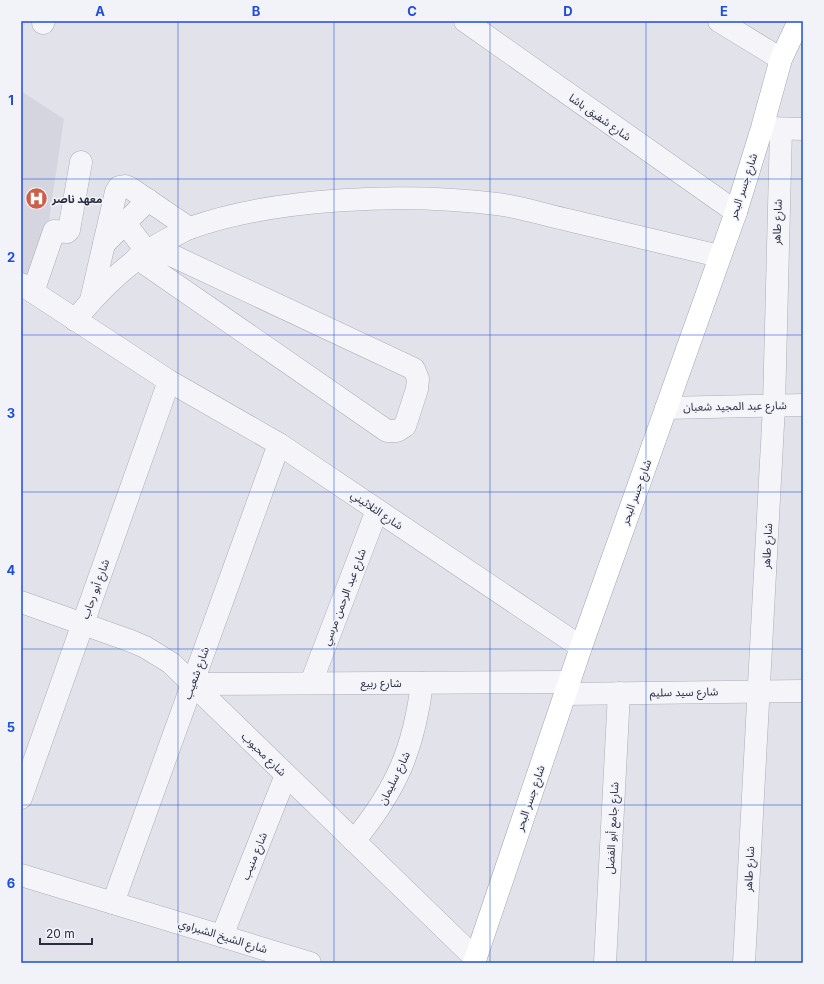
<svg xmlns="http://www.w3.org/2000/svg" width="824" height="984" font-family="Inter,'Noto Sans Arabic',sans-serif">
<style>
.built{fill:#d4d5df}
.lines{fill:none;stroke-linecap:round;stroke-linejoin:round}
.minor-casing{stroke:#abacb8;stroke-width:23}
.major-casing{stroke:#a2a3b6;stroke-width:23}
.minor{stroke:#f5f5f9;stroke-width:22}
.major{stroke:#fff;stroke-width:22}
.grid{fill:none;stroke:#1d4ed8;stroke-width:1;stroke-opacity:0.55}
.labels{text-anchor:middle;dominant-baseline:central;stroke-width:3;stroke-linejoin:round;paint-order:stroke}
.street-label{font-size:11px;fill:#2a2c42;stroke:#f2f3f8}
.poi-label{font-size:11px;font-weight:bold;fill:#2a2c42;stroke:#f2f3f8;text-anchor:start}
.neatline{fill:none;stroke:#1d4ed8;stroke-width:1.5}
.grid-label{font-size:13px;text-anchor:middle;font-weight:bold;fill:#1d4ed8}
</style>
<rect width="100%" height="100%" fill="#e2e3ea"/>
<path class="built" d="M21,91L64,119L40,281L21,278Z"/>
<g class="lines">
<defs>
<g id="minor">
<path d="M465,21L736,212"/>
<path d="M719,21L781,59"/>
<path d="M43,23L44,21"/>
<path d="M767,128L803,129"/>
<path d="M125,223L147,252"/>
<path d="M104,244L148,200"/>
<path d="M137,258L387,431H397L405,426L417,389L418,379L414,369L154,247"/>
<path d="M21,284L169,381L279,444L581,647"/>
<path d="M33,292L54,231L67,232L69,230L81,162"/>
<path d="M91,300L116,192L119,187L125,186L130,188L189,228"/>
<path d="M75,320C102,287 131,259 168,239C175,236 182,231 190,228C277,197 406,193 497,204C521,207 545,215 568,220C618,232 669,244 719,256"/>
<path d="M666,408L803,405"/>
<path d="M21,602L131,641L145,647L171,663L475,958"/>
<path d="M311,683L377,510"/>
<path d="M192,684L569,682"/>
<path d="M565,694L803,691"/>
<path d="M21,798L169,381"/>
<path d="M354,841C396,790 414,749 422,683"/>
<path d="M21,875L310,963"/>
<path d="M113,903L279,444"/>
<path d="M222,936L286,775"/>
<path d="M605,963L619,693"/>
<path d="M744,963L774,406L781,129"/>
</g>
<path id="major" d="M474,963L581,647L736,212L762,128L781,59L799,21"/>
</defs>
<use href="#minor" class="minor-casing"/>
<use href="#major" class="major-casing"/>
<use href="#minor" class="minor"/>
<use href="#major" class="major"/>
</g>
<path class="grid" d="M178,21V963M334,21V963M490,21V963M646,21V963M21,179H803M21,335H803M21,492H803M21,649H803M21,805H803"/>
<defs>
<symbol id="hospital-disc" viewBox="-11 -11 22 22"><circle r="9.5" fill="#cd5f49" stroke="#f2f3f8"/><path d="M-5-5h3v3.5h4V-5h3V5h-3V1.5h-4V5h-3Z" fill="#fff"/></symbol>
</defs>
<g fill-rule="evenodd">
<use href="#hospital-disc" x="24" y="186" width="25" height="25"/>
</g>
<g class="labels">
<g class="street-label">
<text transform="translate(600 117) rotate(35)">شارع شفيق باشا</text>
<text transform="translate(743 186) rotate(-72)">شارع جسر البحر</text>
<text transform="translate(777 222) rotate(-88)">شارع طاهر</text>
<text transform="translate(735 406) rotate(-1)">شارع عبد المجيد شعبان</text>
<text transform="translate(636 492) rotate(-70)">شارع جسر البحر</text>
<text transform="translate(377 510) rotate(34)">شارع الثلاثيني</text>
<text transform="translate(767 546) rotate(-87)">شارع طاهر</text>
<text transform="translate(95 589) rotate(-70)">شارع أبو رحاب</text>
<text transform="translate(344 597) rotate(-69)">شارع عبد الرحمن مرسي</text>
<text transform="translate(196 673) rotate(-70)">شارع شعيب</text>
<text x="381" y="683">شارع ربيع</text>
<text transform="translate(684 692) rotate(-1)">شارع سيد سليم</text>
<text transform="translate(264 754) rotate(44)">شارع محبوب</text>
<text transform="translate(394 778) rotate(-64)">شارع سليمان</text>
<text transform="translate(530 798) rotate(-71)">شارع جسر البحر</text>
<text transform="translate(612 828) rotate(-87)">شارع جامع أبو الفضل</text>
<text transform="translate(254 856) rotate(-68)">شارع منيب</text>
<text transform="translate(749 869) rotate(-87)">شارع طاهر</text>
<text transform="translate(223 936) rotate(17)">شارع الشيخ الشبراوي</text>
</g>
<g class="poi-label">
<text x="52" y="199">معهد ناصر</text>
</g>
</g>
<rect width="824" height="984" fill="none" stroke="#f2f3f8" stroke-width="44"/>
<path d="M40 938v6h52v-6" fill="none" stroke="#2a2c42" stroke-width="2"/>
<text x="46" y="938" font-size="12" fill="#2a2c42" stroke="#f2f3f8" stroke-width="3" paint-order="stroke">20 m</text>
<rect x="22" y="22" width="780" height="940" class="neatline"/>
<g class="grid-label">
<text x="100" y="16">A</text>
<text x="256" y="16">B</text>
<text x="412" y="16">C</text>
<text x="568" y="16">D</text>
<text x="724" y="16">E</text>
<text x="11" y="105">1</text>
<text x="11" y="262">2</text>
<text x="11" y="418">3</text>
<text x="11" y="575">4</text>
<text x="11" y="732">5</text>
<text x="11" y="888">6</text>
</g>
</svg>
